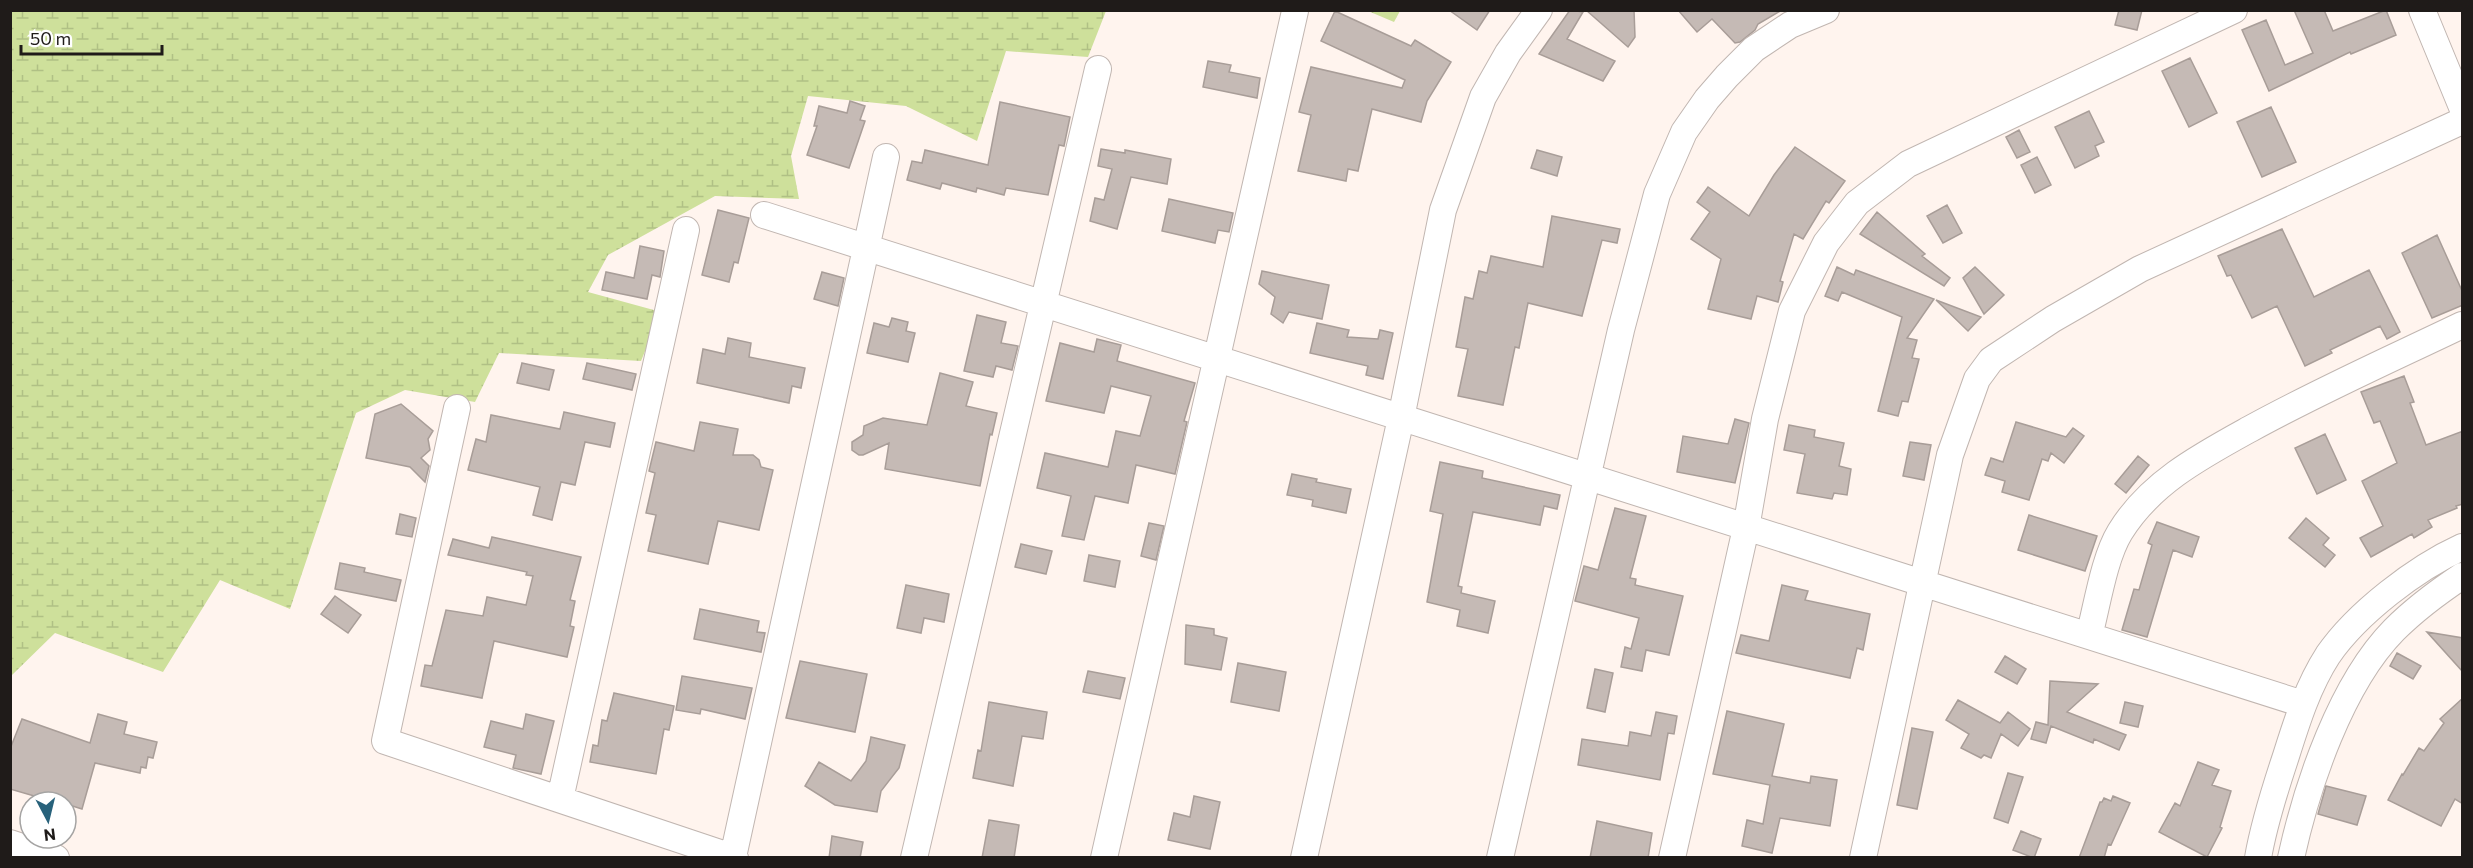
<svg xmlns="http://www.w3.org/2000/svg" width="2473" height="868" viewBox="0 0 2473 868" font-family="Commissioner,sans-serif">
	<style>
		.wetland { fill: url(#wetland-marsh) }
		.building { fill: #c5bab5; stroke: #a89d98; stroke-width: 1.5 }
		.lines { fill: none; stroke-linecap: round; stroke-linejoin: round }
		.minor-casing { stroke: #c1b6b1; stroke-width: 28 }
		.minor { stroke: #fff; stroke-width: 26 }
	</style>
	<defs>
		<pattern id="wetland-marsh" width="20" height="14" patternUnits="userSpaceOnUse" patternTransform="scale(1.5)"><rect width="20" height="14" fill="#cee09b"/><path d="M1 5h8M5 5V1M11 12h8M15 12V8" fill="none" stroke="#b0c085"/></pattern>
	</defs>
	<rect width="100%" height="100%" fill="#fff4ee"/>
	<path class="wetland" d="M11 11H1106L1088 57 1006 51 977 141 906 106 808 96 791 156 799 199 715 196 608 255 588 292 661 312 641 361 499 353 475 402 405 390 356 413 290 609 220 580 163 672 55 633 11 676Z
		M1368 11H1400L1394 22Z"/>
	<path class="building" d="M1449 10H1490L1477 30Z
		M1570 10 1583 12 1567 39 1615 61 1603 81 1539 54Z
		M1586 10H1634L1635 37 1628 47Z
		M1678 10H1782L1758 24 1755 30 1740 42 1735 43 1712 19 1697 32Z
		M2119 10H2142L2137 30 2115 25Z
		M2294 10H2324L2333 31 2386 10 2396 35 2351 54 2350 52 2269 91 2242 30 2266 20 2285 65 2313 53Z
		M1335 11 1411 46 1415 40 1451 62 1427 101 1421 122 1372 109 1358 171 1348 169 1346 181 1298 171 1311 115 1299 112 1311 67 1402 88 1405 80 1321 41Z
		M2190 58 2217 113 2189 127 2162 71Z
		M1208 61 1231 65 1229 72 1260 78 1257 98 1203 87Z
		M850 101 865 106 860 120 865 121 849 168 807 155 817 126H814L819 106 847 113Z
		M1000 102 1070 117 1064 146 1059 145 1048 195 1006 188 1004 195 977 188 976 192 942 183 940 189 907 180 912 161 922 163 925 150 988 165Z
		M2271 107 2296 162 2262 177 2237 122Z
		M2089 111 2104 142 2095 146 2099 156 2075 168 2055 127Z
		M2019 130 2030 152 2017 158 2006 137Z
		M1795 147 1845 181 1829 203 1826 201 1803 239 1794 234 1780 281 1783 282 1778 302 1757 296 1751 319 1708 309 1721 259 1691 239 1710 212 1697 202 1708 187 1749 216 1774 175Z
		M1101 149 1125 153V150L1171 159 1167 184 1131 177 1117 229 1090 221 1095 198 1104 200 1112 169 1098 166Z
		M1537 150 1562 157 1557 176 1531 168Z
		M2037 157 2051 185 2035 193 2021 165Z
		M1169 199 1233 213 1229 232 1218 230 1215 243 1162 231Z
		M1947 205 1962 233 1943 243 1927 216Z
		M718 210 749 218 738 263 734 262 729 282 702 275Z
		M1877 212 1925 254 1922 256 1950 278 1944 286 1860 234Z
		M1552 216 1620 229 1617 243 1602 240 1582 316 1528 303 1519 348 1515 347 1503 405 1458 396 1468 349 1456 347 1465 297 1473 299 1479 271 1487 273 1491 256 1543 267Z
		M2282 229 2314 297 2369 270 2400 332 2387 339 2380 326 2330 350 2332 353 2305 366 2277 306 2252 318 2231 275 2227 276 2218 256Z
		M2437 235 2463 293V305L2432 318 2402 253Z
		M640 246 664 251 660 277 652 275 647 299 602 290 606 272 634 278Z
		M1837 267 1854 275 1856 270 1934 299 1907 338 1917 340 1912 358 1919 359 1908 402 1902 401 1898 416 1878 411 1902 317 1842 292 1838 301 1825 296Z
		M1975 267 2004 295 1984 314 1963 278Z
		M1262 271 1329 285 1322 319 1289 312 1283 323 1271 314 1275 297 1259 284Z
		M822 272 844 278 838 306 814 299Z
		M1936 300 1981 317 1968 331Z
		M977 315 1006 322 1001 343 1018 346 1012 370 996 366 993 377 964 371Z
		M892 318 908 322 906 331 915 333 908 362 867 353 874 323 889 327Z
		M1317 323 1349 330 1347 337 1378 339 1380 330 1393 333 1383 379 1366 375 1368 366 1310 353Z
		M728 338 751 343 749 357 805 368 801 388 792 386 789 403 697 383 703 349 725 354Z
		M1097 339 1121 345 1117 361 1195 383 1184 421 1187 422 1175 474 1136 465 1128 503 1095 496 1084 540 1062 536 1071 496 1037 488 1045 453 1108 467 1116 431 1140 436 1151 396 1111 386 1104 413 1046 401 1060 343 1094 352Z
		M522 363 554 370 549 390 517 383Z
		M587 363 636 374 632 390 583 379Z
		M940 373 973 382 966 406 997 413 992 435 990 434 980 486 885 469 889 443 863 455H859L852 450V442L863 435 864 426 883 418 927 425Z
		M2404 376 2414 402 2410 403 2426 445 2463 431V504L2456 506 2457 508 2428 520 2432 527 2414 538 2412 534 2371 557 2360 538 2383 526 2362 481 2397 463 2380 421 2374 423 2361 392Z
		M401 404 433 431 428 439 430 450 421 458 429 466 425 482 410 467 366 458 375 414Z
		M564 412 615 423 610 447 585 442 575 485 561 482 552 520 533 515 540 487 468 470 476 439 486 442 491 415 560 429Z
		M1735 419 1749 423 1735 483 1677 472 1683 436 1728 444Z
		M700 422 738 429 733 455H753L759 460 761 467 773 470 759 530 718 521 708 564 648 551 656 515 646 513 655 473 649 471 656 442 694 451Z
		M2016 422 2066 437 2073 428 2084 436 2064 463 2051 453 2048 461 2042 459 2029 500 2002 492 2005 481 1985 475 1991 458 2003 462Z
		M1789 425 1815 430 1814 437 1844 443 1839 466 1851 469 1847 495 1834 493 1832 499 1797 493 1805 454 1784 450Z
		M2325 434 2346 480 2317 494 2295 448Z
		M1910 442 1931 445 1924 480 1903 476Z
		M2138 456 2149 465 2126 493 2115 484Z
		M1440 462 1483 471 1482 478 1560 495 1557 509 1544 506 1540 525 1473 512 1458 586 1462 587 1461 593 1495 601 1488 633 1457 626 1460 610 1427 602 1443 514 1430 511Z
		M1292 474 1317 479 1316 482 1351 489 1346 513 1312 506 1313 500 1287 495Z
		M1615 508 1646 516 1630 578 1636 579 1635 585 1683 596 1669 655 1646 650 1642 671 1621 667 1625 647 1631 649 1639 618 1575 601 1584 566 1598 570Z
		M400 514 416 518 412 537 396 534Z
		M2029 515 2097 536 2085 571 2018 550Z
		M2306 518 2329 538 2323 545 2335 555 2325 567 2289 538Z
		M2157 522 2199 537 2192 557 2173 550 2147 637 2122 630 2134 589 2139 590 2152 545 2148 543Z
		M1149 523 1164 526 1156 560 1141 556Z
		M492 537 581 557 570 600 575 601 570 626 574 627 567 657 494 641 482 698 421 686 425 665 432 666 446 610 483 616 487 597 526 605 533 576 526 575 527 572 448 555 453 539 489 548Z
		M1021 544 1052 551 1046 574 1015 567Z
		M1089 555 1120 561 1115 587 1084 581Z
		M340 563 365 568 364 572 401 580 396 601 335 589Z
		M906 585 949 594 944 622 924 618 921 633 897 628Z
		M1782 585 1808 591 1805 600 1870 614 1863 650 1857 648 1850 678 1736 653 1741 635 1769 641Z
		M335 596 361 615 348 633 321 614Z
		M700 609 759 621 757 632 765 633 761 652 694 639Z
		M1186 625 1214 629V635L1227 638 1221 670 1185 664Z
		M2427 632 2463 638V672Z
		M2397 653 2421 666 2413 679 2390 666Z
		M2005 656 2026 669 2017 684 1995 672Z
		M800 661 867 674 855 732 786 718Z
		M1238 663 1286 672 1279 711 1231 702Z
		M1595 669 1613 673 1605 712 1587 708Z
		M1088 671 1125 678 1120 699 1083 692Z
		M682 676 752 688 745 719 701 709 700 714 676 710Z
		M2050 681 2098 684 2067 712 2126 735 2119 750 2094 739 2093 743 2051 726 2046 743 2031 739 2036 722 2048 725Z
		M614 693 674 706 669 730 664 729 656 774 590 762 593 745 598 746 602 720 607 721Z
		M2463 698V804L2455 799 2441 826 2388 800 2402 774 2403 775 2419 748 2424 751 2444 723 2440 719Z
		M1958 700 2000 723 2008 712 2030 729 2018 746 2001 734 1991 758 1984 755 1981 758 1961 748 1969 734 1946 720Z
		M989 702 1047 712 1043 739 1022 736 1013 786 973 778 978 750 981 751Z
		M2125 702 2143 706 2138 727 2120 723Z
		M1727 711 1784 724 1772 776 1810 783 1811 776 1837 780 1830 826 1780 818 1772 853 1742 846 1747 820 1763 824 1770 785 1713 774Z
		M1656 712 1677 716 1674 734 1668 733 1660 780 1578 765 1582 739 1628 746 1630 732 1651 736Z
		M98 714 127 722 124 734 157 742 153 758 148 757 146 768 141 767 140 773 95 763 82 809 66 804V802L48 800 10 789V749L22 719 90 743Z
		M526 714 554 721 541 774 513 768 516 755 484 747 491 721 523 729Z
		M1912 728 1933 732 1917 809 1897 805Z
		M871 737 905 745 899 768 881 791 877 812 835 805 805 786 819 762 851 781 866 761Z
		M2198 762 2219 770 2212 785 2231 791 2220 827 2222 828 2207 857 2159 832 2175 803 2180 806Z
		M2008 773 2023 777 2008 823 1994 818Z
		M2326 786 2366 796 2357 825 2318 814Z
		M1194 796 1220 802 1210 849 1168 840 1174 813 1190 817Z
		M2113 796 2130 803 2111 845 2108 844 2104 858H2079L2100 802H2102L2104 798 2111 801Z
		M989 820 1019 825 1014 858H982Z
		M1597 821 1652 833 1648 858H1590Z
		M2021 831 2041 839 2034 858 2013 850Z
		M832 836 863 842 860 858H829Z"/>
	<g class="lines">
		<g class="minor-casing">
			<path id="minor" d="M2422 10 2462 107
				M764 215 2303 704
				M457 408 385 741 735 858
				M2089 636C2097 606 2104 558 2120 532 2150 483 2201 456 2250 429 2319 391 2391 359 2462 325
				M560 799 686 230
				M10 843 56 858
				M733 857 886 157
				M914 858 1098 69
				M1104 858 1295 11
				M1304 858 1401 418 1443 210 1483 97 1508 53 1539 10
				M1500 858 1621 330 1657 194 1684 132 1707 99 1727 76 1754 49 1790 25 1826 10
				M1672 858 1746 528 1765 419 1792 311 1826 243 1857 203 1908 164 2234 10
				M1863 858 1950 455 1977 379 1991 360 2053 319 2140 269 2462 121
				M2258 858C2264 823 2275 789 2286 756 2297 721 2308 686 2328 655 2357 613 2416 568 2462 547
				M2291 858C2307 785 2341 684 2394 630 2415 609 2438 592 2462 576"/>
		</g>
		<use href="#minor" class="minor"/>
	</g>
	<rect width="2473" height="868" fill="none" stroke="#1f1b19" stroke-width="24"/>
	<g transform="translate(48 820) rotate(173)"><circle r="28" fill="#ffffff" stroke="#a5a4a3" stroke-width="1.5"/>
	<path d="M0-4.5L10 22L0 15L-10 22Z" fill="#28627b"/>
	<text y="-9" font-size="16" font-weight="bold" text-anchor="middle" fill="#1f1b19">N</text>
	</g>
	<path d="M21 45v9h141v-9" fill="none" stroke="#1f1b19" stroke-width="3"/>
	<text x="30" y="45" font-size="18" fill="#1f1b19" stroke="#ffffff" stroke-width="4.5" paint-order="stroke">50 m</text>
</svg>
